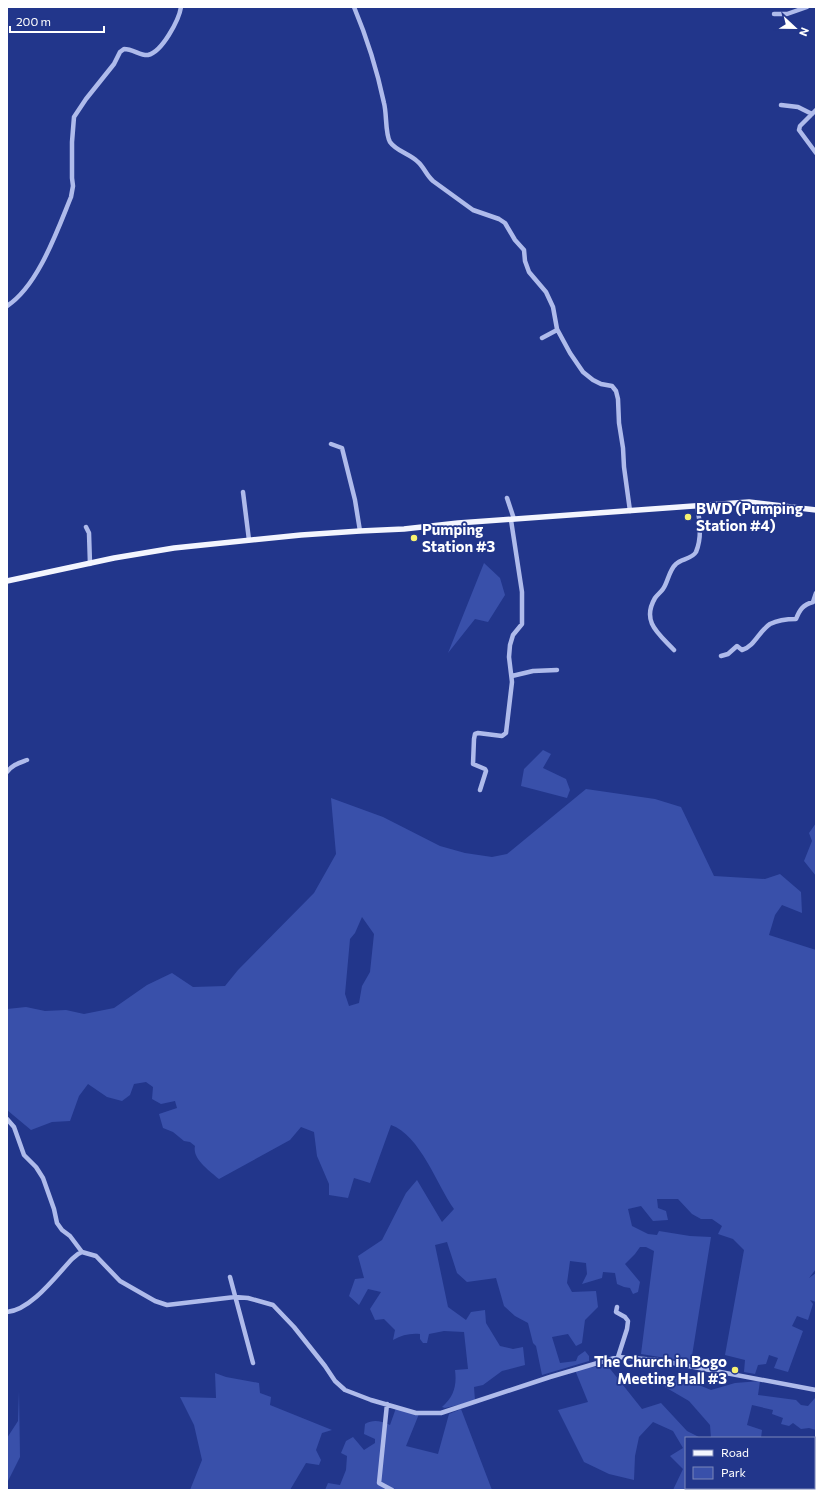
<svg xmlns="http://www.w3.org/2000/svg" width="823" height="1497" viewBox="0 0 823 1497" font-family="Commissioner,sans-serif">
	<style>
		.green { fill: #3950aa; fill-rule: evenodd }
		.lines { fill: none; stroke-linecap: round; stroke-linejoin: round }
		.minor { stroke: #afbbeb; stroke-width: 4.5 }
		.major { stroke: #f3f5fe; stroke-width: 5.5 }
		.poi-dot { fill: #f7f171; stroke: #22368b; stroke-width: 1.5 }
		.labels { text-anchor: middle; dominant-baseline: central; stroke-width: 3.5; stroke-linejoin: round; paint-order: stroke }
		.poi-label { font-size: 15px; font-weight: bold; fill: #fff; stroke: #22368b; text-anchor: start }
	</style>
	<rect width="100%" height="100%" fill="#22368b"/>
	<path class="green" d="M484 563 500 578 505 595 488 622 475 619 448 653Z
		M543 750 551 754 543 768 566 779 570 790 567 798 521 786 524 769Z
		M586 789 655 799 681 807 714 876 765 879 780 874 801 892 802 913 782 905 775 915 769 935 816 950V1269L809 1278 816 1273V1302L810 1300 813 1304 808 1320 797 1316 792 1326 803 1331 788 1372 774 1368 778 1358 769 1355 766 1364 758 1365 755 1374 744 1372 745 1360 725 1355 744 1250 733 1239 718 1234 722 1226 712 1219H701L692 1214 678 1199H657L658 1208 666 1211 668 1220 653 1221 641 1206 628 1209 632 1226 648 1234 657 1235 659 1231 690 1236 711 1237 691 1362 641 1354 654 1251 646 1247H640L635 1254 625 1264 640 1282 638 1292 633 1294 630 1288 624 1287 617 1284 615 1273 603 1272 602 1278 582 1284 587 1274 586 1263 570 1261 567 1283 572 1292 596 1291 598 1307 585 1320 582 1343 576 1346 568 1334 552 1337 560 1363 576 1361 578 1356 585 1351 589 1356V1361L542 1375 536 1346 533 1343 528 1323 515 1316 504 1306 496 1278 467 1282 457 1273 447 1242 435 1245 448 1307 466 1320 471 1312 485 1310 486 1323 500 1346 513 1349 523 1347 525 1365 502 1371 483 1385 474 1387 475 1401 445 1408 442 1407C454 1397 457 1385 455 1370L468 1369 464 1332 444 1331 429 1334 427 1343H423L420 1339V1334C410 1333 402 1335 393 1340L395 1330 384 1319 375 1320 370 1309 381 1292 368 1289 359 1305 349 1296 355 1279 364 1278 358 1256 382 1240 406 1193 417 1180 442 1222 454 1209C437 1185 420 1135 391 1125L370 1183 354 1178 348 1198 329 1195V1184L317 1156 314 1132 301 1127 290 1140 219 1179C210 1171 192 1159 195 1146L190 1142 184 1141 173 1132 163 1128 159 1114 177 1108 175 1101 161 1104 152 1099 153 1087 146 1082 134 1084 130 1095 122 1101 107 1097 88 1084 79 1096 70 1121 52 1122 31 1130 7 1110V1009L26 1007 45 1011 66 1010 84 1014 114 1008 147 985 172 973 193 987 225 986 238 970 314 893 336 854 331 798 383 817 440 846 465 853 492 857 507 854ZM362 917 374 934 370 972 362 986 359 1003 349 1006 345 994 350 939 355 933Z
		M816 823V876L804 861 812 841 809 833Z
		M607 1365 642 1409 661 1403 687 1431 701 1438H686V1488H691L689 1490H673L683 1469 670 1456 683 1448 673 1431 653 1422 639 1437 635 1456 634 1480 609 1474 584 1462 558 1410 588 1402 575 1370Z
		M215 1373 226 1377 259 1383 260 1393 271 1397 270 1405 332 1430 322 1433 316 1450 321 1460 319 1465 306 1463 290 1490H190L202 1460 194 1425 180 1397 216 1398Z
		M672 1374 711 1390 735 1383 760 1381 758 1395 796 1400 801 1405 808 1406 815 1398H816V1430L809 1428 801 1429 793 1423 789 1426 781 1424 783 1418 772 1414 773 1410 752 1405 747 1425 762 1430 761 1438H711L710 1425 689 1401 665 1387Z
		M19 1391 20 1457 7 1483V1438L18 1421Z
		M396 1408 419 1414 406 1446 438 1454 449 1414 461 1409 492 1490H325L328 1483 340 1485 346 1470 347 1456 341 1453 346 1441 353 1437 364 1450 375 1443V1439L364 1434 365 1424C374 1419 380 1421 390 1425Z"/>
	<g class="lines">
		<path class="minor" d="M354 7C367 38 377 70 384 103 387 114 385 134 390 142 396 151 410 154 418 162 424 167 426 175 433 181L473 210 499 219 505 223 515 240 524 250 525 261 529 272 546 292 553 307 557 329 570 353 583 372 593 380 601 384 612 386 616 391 618 399 619 423 623 448 624 467 630 511
			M774 14H787L807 7
			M781 105 798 107 812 114
			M816 110 800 126 799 130 816 153
			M7 306C38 286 57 231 71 197L73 186 72 178V142L74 117 86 99 114 64 120 52 124 49C133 49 141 56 148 55 162 52 179 20 181 7
			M542 338 557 330
			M331 444 342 448 355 500 360 531
			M243 492 249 540
			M507 498 514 519
			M86 527 89 533 90 564
			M674 650C659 634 641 622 655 598 657 595 661 592 663 589 668 582 669 570 676 564 681 559 692 559 696 552 702 538 700 520 697 506
			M721 656 728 654 737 646 742 650C755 646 759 631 770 624 778 620 787 619 796 619 800 609 803 605 813 602L816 593
			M512 676 533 671 557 670
			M7 772C12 765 19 763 27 760
			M480 790 486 771 485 769 473 764 474 739 475 734 478 733 502 736 506 733 512 682 509 657 510 645 513 635 522 624V592L511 520
			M7 1119 14 1127 24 1155 36 1167 43 1178 54 1209 57 1223 62 1230 70 1236 82 1252
			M230 1277 253 1363
			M617 1307 616 1312 625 1317 628 1321 627 1329 618 1357
			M7 1312C31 1310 56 1276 72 1259L78 1254 82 1252 96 1256 120 1281 155 1301 167 1305 235 1297 248 1298 273 1305 294 1327 325 1366 335 1381 345 1390 371 1400 416 1413H441L550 1377 618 1357 657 1360 816 1390
			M387 1404 379 1483 392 1490
			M814 1467 816 1465
			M786 1490 788 1488"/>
		<path class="major" d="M7 581 114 558 174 548 301 535 360 531 404 529 458 523 749 502 816 510"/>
	</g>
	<g class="poi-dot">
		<circle cx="688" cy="517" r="4"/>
		<circle cx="414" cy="538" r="4"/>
		<circle cx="735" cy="1370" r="4"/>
	</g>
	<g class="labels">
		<g class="poi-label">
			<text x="696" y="508">BWD (Pumping<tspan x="696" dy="17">Station #4)</tspan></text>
			<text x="422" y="529">Pumping<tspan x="422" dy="17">Station #3</tspan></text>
			<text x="727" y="1361" text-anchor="end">The Church in Bogo<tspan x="727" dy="17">Meeting Hall #3</tspan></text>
		</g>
	</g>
	<rect width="823" height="1497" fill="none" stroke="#ffffff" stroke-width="16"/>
	<rect x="685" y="1437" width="130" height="52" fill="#22368b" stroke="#7a86b9"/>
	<rect x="693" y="1450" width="20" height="6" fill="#f3f5fe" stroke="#7a86b9"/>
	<text x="721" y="1457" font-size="12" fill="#ffffff">Road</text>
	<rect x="693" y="1467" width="20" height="12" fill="#3950aa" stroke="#7a86b9"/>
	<text x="721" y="1477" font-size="12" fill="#ffffff">Park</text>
	<g transform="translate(795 28) rotate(112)" stroke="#22368b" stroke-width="3" paint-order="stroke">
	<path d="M0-3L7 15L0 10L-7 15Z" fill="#ffffff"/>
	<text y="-6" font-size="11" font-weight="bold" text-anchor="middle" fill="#ffffff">N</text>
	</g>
	<path d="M10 26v6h94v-6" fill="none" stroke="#ffffff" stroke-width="2"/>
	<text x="16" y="26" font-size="12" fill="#ffffff" stroke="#22368b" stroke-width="3" paint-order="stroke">200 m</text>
</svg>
